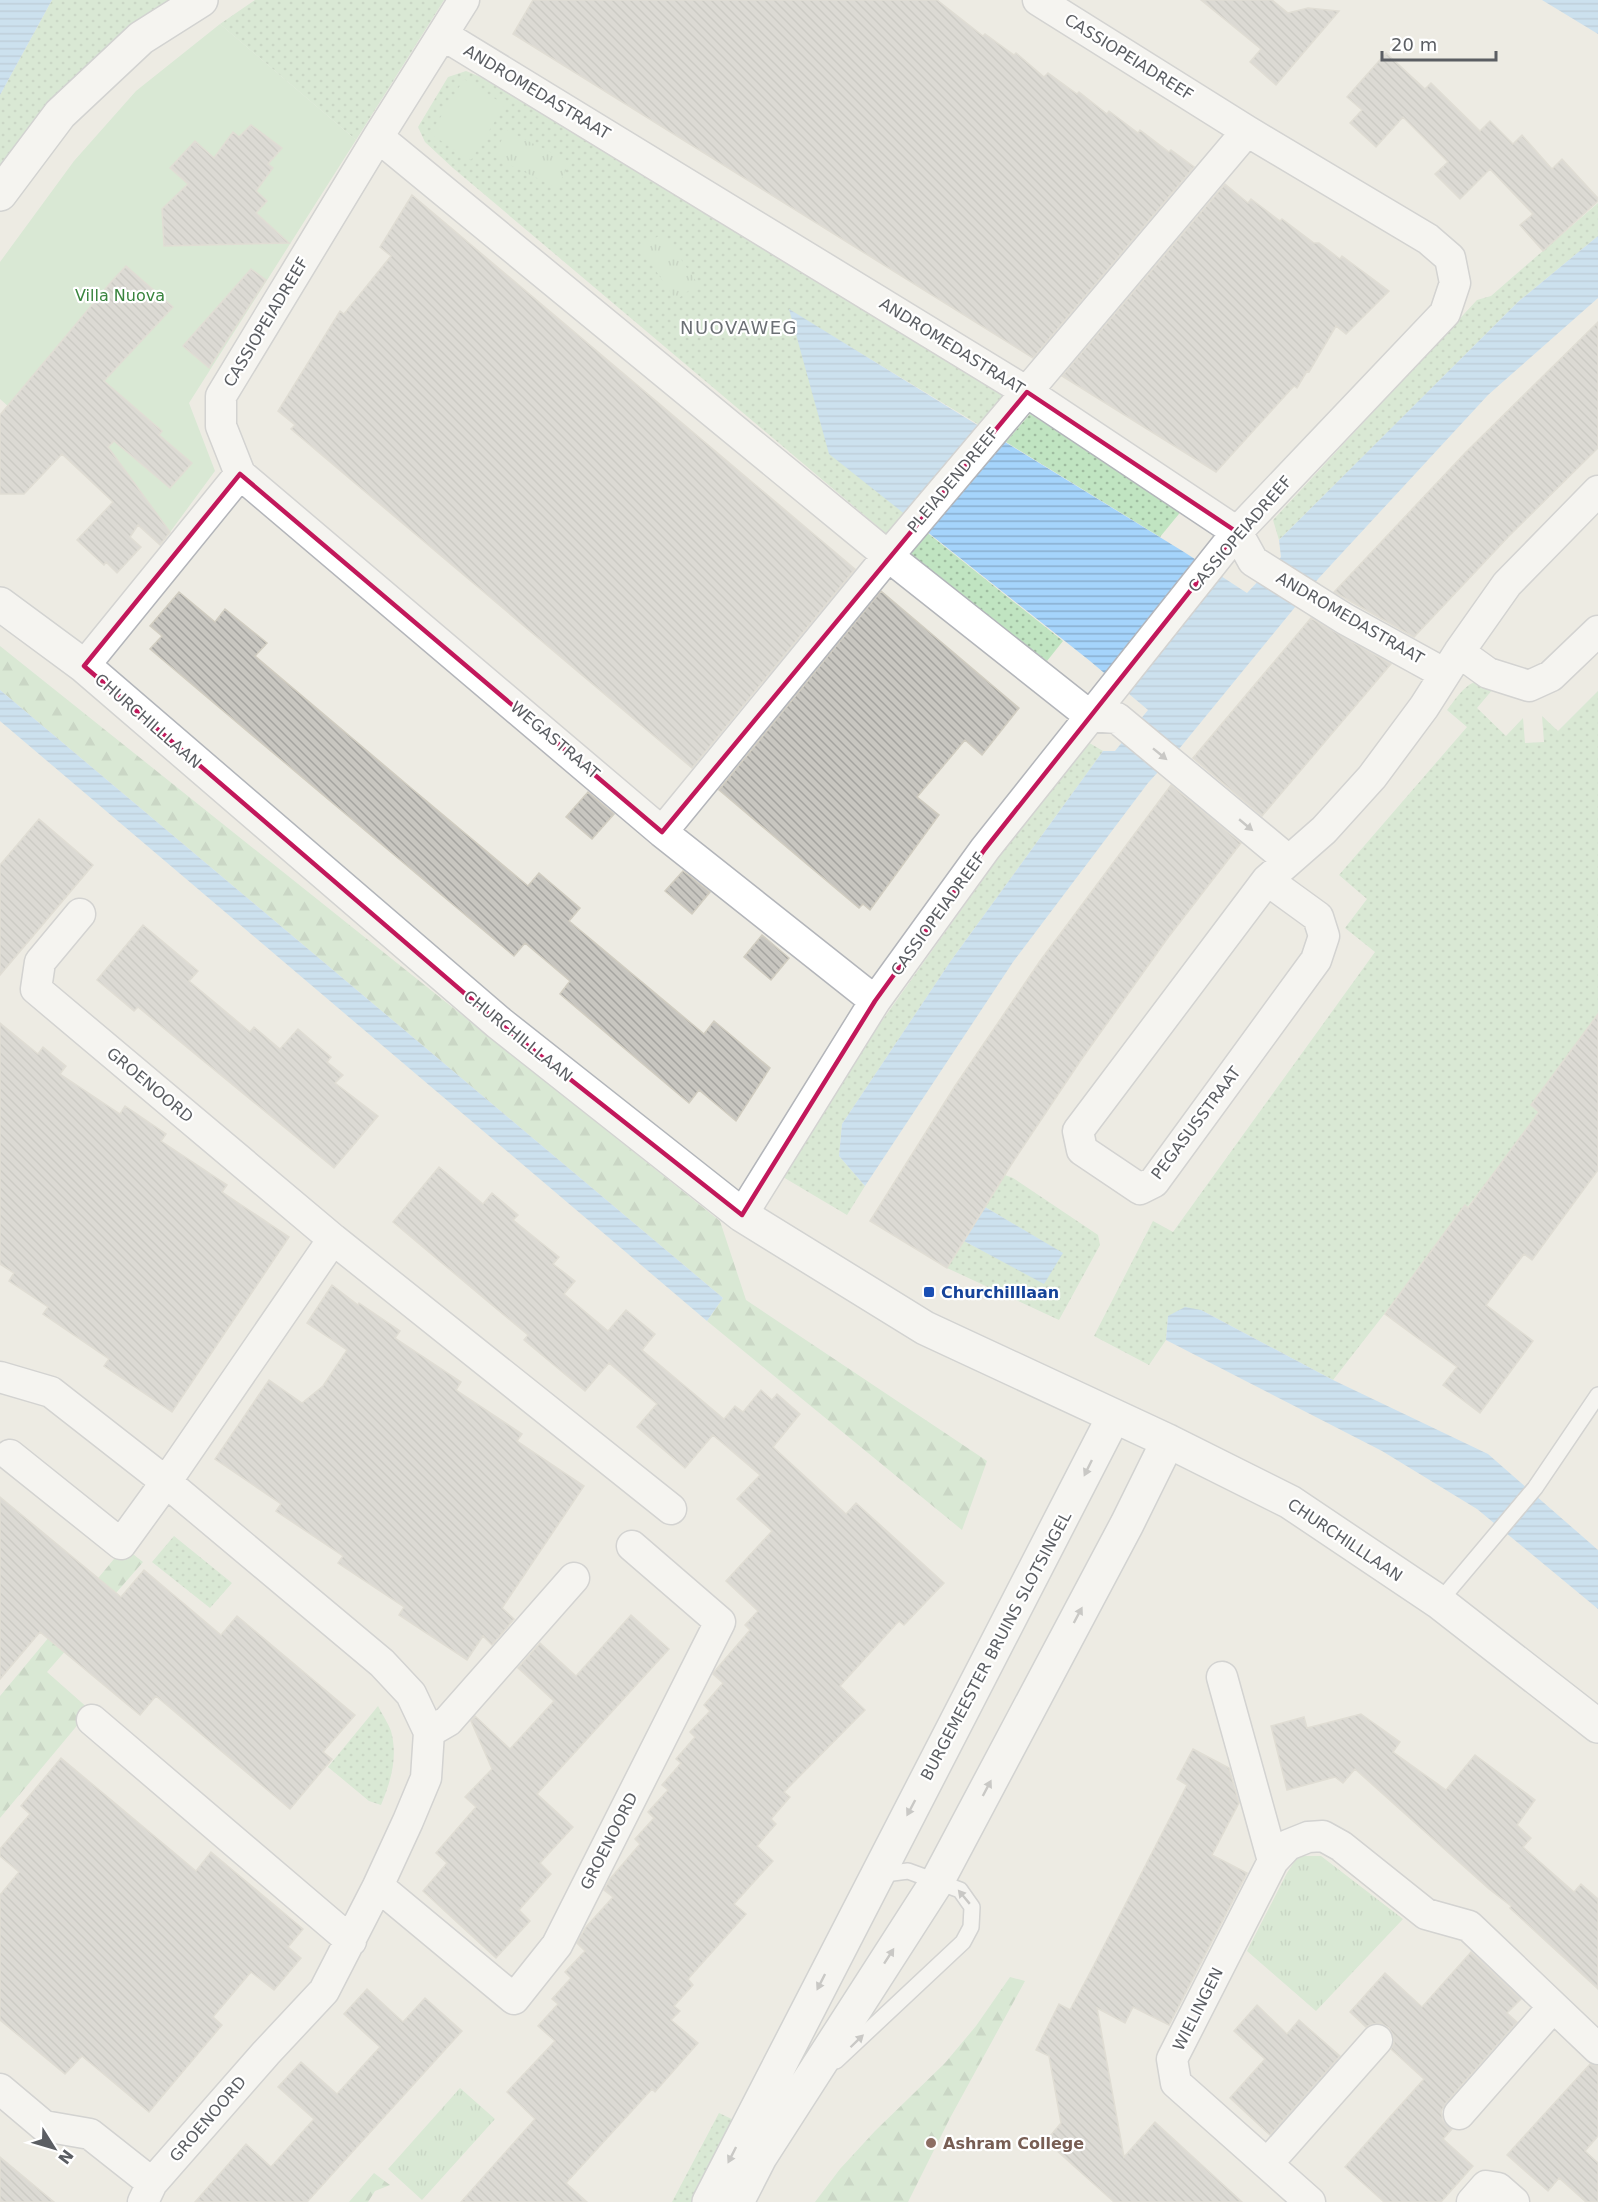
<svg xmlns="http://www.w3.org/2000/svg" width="1598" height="2202" viewBox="0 0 1598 2202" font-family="'DejaVu Sans',sans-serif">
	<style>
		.grass { fill: url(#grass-dots) }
		.forest { fill: url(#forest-firs) }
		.park { fill: url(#park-tufts) }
		.garden { fill: #c0e4c1 }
		.water { fill: url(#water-rules) }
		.building { fill: url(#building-back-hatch); stroke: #d1cdc1; stroke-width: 1.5 }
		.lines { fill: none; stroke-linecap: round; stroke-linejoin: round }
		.lane-casing { stroke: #b3b5ba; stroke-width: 18 }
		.street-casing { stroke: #b3b5ba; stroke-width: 33 }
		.secondary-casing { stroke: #b2b5ba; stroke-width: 36 }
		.lane { stroke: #fff; stroke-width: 15 }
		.street { stroke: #fff; stroke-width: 30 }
		.secondary { stroke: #fff; stroke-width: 33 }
		.oneway { fill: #9d9ea1 }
		.marked { fill: none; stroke: #c2185b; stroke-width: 4.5; stroke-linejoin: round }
		.transit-dot { fill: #1a4fb4; stroke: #fff; stroke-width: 2 }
		.education-dot { fill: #8d6e63; stroke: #fff; stroke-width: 2 }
		.labels { text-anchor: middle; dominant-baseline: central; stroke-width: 4.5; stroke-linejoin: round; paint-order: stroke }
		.street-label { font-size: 16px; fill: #5b5e63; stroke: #fff }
		.park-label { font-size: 16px; fill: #39843e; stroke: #fff }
		.transit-label { font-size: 16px; font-weight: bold; fill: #164399; stroke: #fff; text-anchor: start }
		.education-label { font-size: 16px; font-weight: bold; fill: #785e54; stroke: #fff; text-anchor: start }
		.neighbourhood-label { font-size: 18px; letter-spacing: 1.5px; fill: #6c7075; stroke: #fff }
	</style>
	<defs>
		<pattern id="grass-dots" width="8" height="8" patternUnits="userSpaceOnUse" patternTransform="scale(1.5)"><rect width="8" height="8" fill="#c0e4c1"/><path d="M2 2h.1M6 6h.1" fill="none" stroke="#9fbca0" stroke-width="1.8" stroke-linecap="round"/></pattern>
		<pattern id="forest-firs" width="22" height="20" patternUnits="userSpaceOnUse" patternTransform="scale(1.5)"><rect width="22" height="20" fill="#c0e4c1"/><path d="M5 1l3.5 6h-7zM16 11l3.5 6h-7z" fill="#9fbca0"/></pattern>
		<pattern id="park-tufts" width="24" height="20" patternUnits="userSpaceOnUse" patternTransform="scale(1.5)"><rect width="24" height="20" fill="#c0e4c1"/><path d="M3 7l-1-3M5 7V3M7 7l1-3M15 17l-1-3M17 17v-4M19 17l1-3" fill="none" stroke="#9fbca0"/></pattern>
		<pattern id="water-rules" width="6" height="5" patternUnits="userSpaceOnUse" patternTransform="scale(1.5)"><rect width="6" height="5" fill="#a5d4fb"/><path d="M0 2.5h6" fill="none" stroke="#89afcf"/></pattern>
		<pattern id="building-back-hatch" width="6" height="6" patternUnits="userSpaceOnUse" patternTransform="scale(1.5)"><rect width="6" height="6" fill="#c8c6c0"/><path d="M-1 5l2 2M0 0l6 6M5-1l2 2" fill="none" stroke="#a5a4a0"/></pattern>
	</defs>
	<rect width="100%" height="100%" fill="#edebe3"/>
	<path class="grass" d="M52 0H172L80 78 0 165V95Z
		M255 0H444L356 140 220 24Z
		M466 71 510 89 1006 397 981 426 789 310 908 517 889 536 453 168 425 142 418 127 448 77Z
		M1598 203V236L1519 301 1279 540 1273 520 1477 300 1491 296Z
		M1030 414 1183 509 1160 537 1006 442Z
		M925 531 1063 641 1047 661 907 554Z
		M1479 681 1493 689 1477 708 1506 736 1523 718 1525 743 1544 742 1542 716 1558 731 1598 691V1039L1333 1380 1201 1310 1168 1316 1166 1340 1149 1365 1094 1336 1153 1221 1173 1232 1375 952 1345 928 1367 899 1339 875 1467 727 1447 710C1456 699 1465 683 1479 681Z
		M1086 741 1103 751 950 962 842 1124 839 1156 865 1186 847 1215 783 1177 879 1025 1021 826Z
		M1005 1175 1013 1178 1098 1235 1100 1245 1059 1320 947 1268 964 1241 1044 1283 1062 1253 985 1207Z
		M174 1536 232 1583 210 1608 152 1562Z
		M378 1706C382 1714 388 1723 391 1731 398 1757 391 1781 381 1805L369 1801 328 1767Z
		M719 2113 740 2123 699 2202H672Z"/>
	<path class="forest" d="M0 646 720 1221 746 1300 987 1461 962 1530 707 1321 723 1298 0 690Z
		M124 1547 143 1562 47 1672 90 1710 0 1818V1696Z
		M1010 1977 1025 1981 950 2118 908 2202H815L840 2169 875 2131 945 2063 976 2026Z
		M374 2173 390 2185 375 2191 368 2202H349Z"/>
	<path class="park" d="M506 130 570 162 557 188 494 157Z
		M663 233 698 284 676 300 640 248Z
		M1298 1856H1321L1403 1919 1316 2011 1247 1951 1287 1873Z
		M460 2088 495 2119 422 2200 388 2169Z"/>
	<path class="garden" d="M220 24 356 140 189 403 215 471 162 543 0 399V262L74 161 136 91Z
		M464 79 505 105 471 160 430 134Z"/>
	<path class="water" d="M0 0H52L0 95Z
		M1542 0H1598V34Z
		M1598 236V298L1488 395 1318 579 1179 749 1148 783 1013 962 865 1186 839 1156 842 1124 950 962 1103 751H1115L1148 710 1090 661 829 454 789 309 1184 552 1247 593 1281 557 1279 540 1519 301Z
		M0 690 723 1298 707 1321 0 721Z
		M985 1207 1063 1253 1044 1284 964 1241Z
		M1185 1307 1201 1310 1333 1380 1488 1454 1598 1550V1609L1477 1509 1382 1451 1166 1340 1168 1316Z"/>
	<path class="building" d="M533 0H937L983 36 985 34 1014 55 1016 53 1044 77 1048 73 1077 94 1079 92 1107 114 1109 111 1138 133 1140 130 1169 152 1171 150 1194 167 1033 358 513 34Z
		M1201 0H1272L1288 13 1308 8 1339 11 1276 85 1250 62 1261 49Z
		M1386 53 1425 89 1431 83 1480 131 1490 121 1513 144 1522 135 1552 169 1562 159 1598 198V201L1543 251 1520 225 1533 214 1490 169 1460 199 1435 174 1448 162 1403 117 1376 147 1350 123 1362 110 1347 97Z
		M251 125 282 148 268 164 273 168 256 191 267 201 256 213 289 243 164 246 162 209 188 184 170 168 195 141 214 158 233 132 239 137Z
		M1225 184 1248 203 1251 199 1280 221 1282 219 1314 243H1319L1340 259 1342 256 1389 291 1346 334 1336 326 1309 372 1307 371 1297 388 1294 386 1216 472 1062 376Z
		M412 195 855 569 692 768 291 429 295 425 278 411 340 311 344 314 391 256 380 247Z
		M126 266 173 307 104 381 162 431 159 435 192 463 170 488 114 441 108 447 170 532 160 545 138 525 130 537 141 547 117 573 106 562 104 565 77 540 113 502 62 454 24 494H0V415L112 281Z
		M251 269 266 280 209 368 183 346Z
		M1598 322V448L1510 535 1414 637 1334 592 1466 452Z
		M881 591 1019 708 982 755 965 740 917 797 939 815 870 910 863 904 859 908 719 790Z
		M179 592 215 622 225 609 267 643 255 656 411 788 528 886 539 873 580 908 569 921 704 1034 714 1021 770 1068 736 1121 699 1090 689 1103 560 994 570 981 525 943 514 956 150 649 162 636 150 626Z
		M1311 618 1391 664 1262 816 1193 758Z
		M1171 785 1241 843 1167 939 1081 1060 1011 1165 947 1268 870 1221 955 1086 1040 961Z
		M588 792 614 814 592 839 566 817Z
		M39 819 93 865 0 975V865Z
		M683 871 710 892 692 914 665 891Z
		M143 925 198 971 189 981 250 1032 254 1027 280 1049 298 1029 331 1057 327 1062 343 1075 335 1083 378 1116 334 1168 138 1007 134 1011 97 980Z
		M762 935 789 958 771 980 744 957Z
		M1598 1014V1170L1532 1260 1524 1254 1486 1305 1533 1341 1480 1413 1443 1385 1457 1367 1385 1314 1465 1205 1468 1208 1539 1112 1531 1105Z
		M0 1023 38 1054 43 1047 66 1066 60 1074 120 1114 125 1106 166 1134 161 1141 227 1185 222 1192 289 1237 172 1412 104 1366 109 1359 43 1314 48 1307 9 1281 14 1273 0 1264Z
		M439 1167 483 1204 492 1193 518 1215 513 1220 559 1257 553 1264 575 1281 564 1294 608 1331 626 1310 655 1334 642 1350 724 1419 735 1406 743 1412 761 1390 772 1400 777 1394 800 1414 773 1447 846 1514 856 1503 944 1583 904 1625 899 1621 840 1686 865 1710 784 1792 790 1797 771 1819 776 1824 757 1846 773 1861 734 1904 746 1914 688 1979 693 1985 674 2006 680 2011 671 2020 698 2043 655 2092 652 2089 566 2183 587 2202H461L535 2119 507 2092 555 2041 538 2026 558 2004 552 1999 571 1978 565 1972 585 1951 577 1943 586 1927 613 1897 604 1890 610 1879 640 1844 635 1839 654 1818 648 1812 668 1790 662 1785 681 1763 676 1759 695 1737 690 1732 710 1711 704 1705 723 1683 713 1674 714 1672 750 1630 745 1625 758 1611 726 1581 772 1531 737 1499 760 1475 713 1435 685 1468 637 1427 657 1404 609 1363 585 1391 524 1340 528 1335 393 1222Z
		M332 1285 358 1305 359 1303 400 1331 395 1338 461 1382 456 1390 522 1434 517 1441 584 1486 502 1608 514 1619 492 1645 483 1636 467 1660 399 1615 404 1607 338 1563 343 1556 276 1511 281 1504 215 1459 269 1380 302 1403 323 1386 347 1350 307 1323Z
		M0 1497 121 1597 144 1570 221 1635 237 1616 355 1715 323 1752 332 1759 290 1809 156 1696 140 1715 40 1632 0 1679Z
		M631 1615 669 1649 537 1794 573 1827 540 1863 551 1874 519 1910 530 1921 496 1958 423 1891 447 1863 436 1853 476 1807 465 1797 492 1769 471 1721 475 1716 510 1749 554 1701 518 1668 540 1643 576 1676Z
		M1361 1714 1400 1742 1393 1752 1446 1790 1475 1755 1535 1800 1517 1825 1531 1838 1523 1847 1574 1892 1581 1884 1598 1899V1989L1510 1908 1511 1906 1489 1889 1355 1769 1343 1783 1335 1777 1287 1790 1271 1726 1304 1717 1307 1728Z
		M1193 1749 1229 1768 1239 1803 1212 1855 1247 1873 1169 2025 1133 2007 1125 2023 1097 2008 1124 2157 1155 2122 1242 2202H1114L1046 2141 1061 2123 1049 2056 1036 2050 1059 2004 1070 2010 1093 1967 1187 1785 1177 1779Z
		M61 1758 196 1871 211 1852 303 1929 288 1947 301 1958 274 1990 251 1972 213 2017 222 2025 149 2112 82 2056 65 2074 0 2020V1895L19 1872 0 1856V1849L30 1814 21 1806Z
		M1471 1952 1521 1999 1507 2013 1517 2022 1446 2103 1441 2112 1443 2120 1452 2129 1443 2139 1473 2166 1441 2202H1384L1345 2167 1424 2079 1391 2049 1394 2043 1393 2035 1389 2028 1380 2023 1372 2024 1366 2027 1350 2012 1385 1973 1422 2007Z
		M367 1989 403 2022 425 1998 462 2031 307 2202H195L246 2144 271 2167 314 2119 278 2087 301 2062 337 2094 380 2047 344 2014Z
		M1257 2005 1287 2034 1299 2020 1340 2056 1270 2135 1230 2098 1265 2059 1234 2031Z
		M1590 2064 1598 2066V2136L1585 2151 1598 2163V2202H1586L1559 2178 1548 2191 1507 2155Z
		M0 2157 54 2202H0Z"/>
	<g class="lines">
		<g class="lane-casing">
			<path id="lane" d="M1439 1602 1535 1488 1598 1395
				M836 2061 963 1942 971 1927 972 1907 960 1890 908 1871 877 1875"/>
		</g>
		<g class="street-casing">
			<path id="street" d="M443 35 1027 392 1237 532 1253 561 1345 619 1445 674
				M378 137 888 556 1090 716 1117 718 1288 860
				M240 474 662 832 875 1001
				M1459 652 1488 673 1529 686 1551 676 1598 631
				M84 666 240 474 221 426V396L378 137 464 0
				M662 832 888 556 1247 131
				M1267 880 1318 917 1324 936 1316 960 1154 1182 1140 1189 1082 1150 1078 1131 1267 880 1324 830 1372 777 1424 707 1459 652 1507 584 1598 491
				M80 914 40 962 36 989 333 1239 671 1509
				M742 1215 875 1001 985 849 1237 532 1445 313 1455 283 1450 258 1428 239 1247 131 1038 0
				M0 1377 51 1392 166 1482 382 1663 411 1694 429 1732 426 1778 408 1821 378 1886 324 1991 266 2053 152 2183 143 2202
				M10 1455 121 1544 166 1482 333 1239
				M1222 1677 1273 1861
				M92 1720 351 1941
				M429 1732 448 1721 574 1578
				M378 1886 514 1999 557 1945 720 1622 632 1546
				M0 2089 44 2126 90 2134 152 2183
				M1459 2114 1553 2007
				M1268 2163 1377 2040
				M1310 2202 1176 2083 1172 2059 1273 1861 1288 1845 1308 1837 1323 1836 1341 1846 1426 1914 1469 1926 1598 2049
				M1472 2202 1486 2186 1498 2188 1514 2202"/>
		</g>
		<g class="secondary-casing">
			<path id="secondary" d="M0 194 60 114 141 38 201 0
				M0 604 84 666 499 1023 742 1215 925 1328 1168 1441 1290 1502 1439 1602 1598 1726
				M709 2202 1114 1416
				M737 2202 760 2157 938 1880 1127 1524 1168 1441"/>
		</g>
		<use href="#lane" class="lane"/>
		<use href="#street" class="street"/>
		<use href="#secondary" class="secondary"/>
	</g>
	<defs><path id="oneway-solid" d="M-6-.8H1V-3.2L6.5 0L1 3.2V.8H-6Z" transform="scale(1.5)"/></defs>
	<g class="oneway">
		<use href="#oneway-solid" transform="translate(1160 754) rotate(39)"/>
		<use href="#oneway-solid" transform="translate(1246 825) rotate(40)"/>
		<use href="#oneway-solid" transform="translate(1088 1468) rotate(116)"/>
		<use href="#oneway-solid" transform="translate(1078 1615) rotate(-62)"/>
		<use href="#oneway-solid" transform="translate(987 1788) rotate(-62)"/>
		<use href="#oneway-solid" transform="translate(911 1808) rotate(118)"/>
		<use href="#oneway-solid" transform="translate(964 1897) rotate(-130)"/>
		<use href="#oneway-solid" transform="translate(889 1956) rotate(-57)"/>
		<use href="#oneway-solid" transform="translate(821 1982) rotate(117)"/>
		<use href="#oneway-solid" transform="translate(857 2041) rotate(-44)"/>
		<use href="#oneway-solid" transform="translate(732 2155) rotate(117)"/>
	</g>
	<path d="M0 0H1598V2202H0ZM1027 392 1237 532 985 849 875 1001 742 1215 499 1023 84 666 240 474 662 832Z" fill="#edebe3" fill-opacity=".55" fill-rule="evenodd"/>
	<path class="marked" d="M1027 392 1237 532 985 849 875 1001 742 1215 499 1023 84 666 240 474 662 832Z"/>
	<rect class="transit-dot" x="923" y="1286" width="12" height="12" rx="3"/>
	<circle class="education-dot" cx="931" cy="2143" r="6"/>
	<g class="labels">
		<g class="street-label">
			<text transform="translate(1129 57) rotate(32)">CASSIOPEIADREEF</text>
			<text transform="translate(537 92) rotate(31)">ANDROMEDASTRAAT</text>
			<text transform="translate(266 322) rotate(-59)">CASSIOPEIADREEF</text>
			<text transform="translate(952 346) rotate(32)">ANDROMEDASTRAAT</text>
			<text transform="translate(953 480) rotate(-50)">PLEIADENDREEF</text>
			<text transform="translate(1240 534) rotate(-49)">CASSIOPEIADREEF</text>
			<text transform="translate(1350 618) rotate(30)">ANDROMEDASTRAAT</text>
			<text transform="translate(148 721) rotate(41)">CHURCHILLLAAN</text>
			<text transform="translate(555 740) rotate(40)">WEGASTRAAT</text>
			<text transform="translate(938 914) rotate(-54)">CASSIOPEIADREEF</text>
			<text transform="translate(518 1036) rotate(39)">CHURCHILLLAAN</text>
			<text transform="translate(150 1085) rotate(40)">GROENOORD</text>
			<text transform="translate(1196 1123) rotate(-53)">PEGASUSSTRAAT</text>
			<text transform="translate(1345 1540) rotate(34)">CHURCHILLLAAN</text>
			<text transform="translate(996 1646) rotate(-62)">BURGEMEESTER BRUINS SLOTSINGEL</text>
			<text transform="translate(609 1841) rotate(-63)">GROENOORD</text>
			<text transform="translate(1198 2009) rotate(-63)">WIELINGEN</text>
			<text transform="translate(208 2119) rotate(-49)">GROENOORD</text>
		</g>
		<g class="park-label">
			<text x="120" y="295">Villa Nuova</text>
		</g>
		<g class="transit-label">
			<text x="941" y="1292">Churchilllaan</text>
		</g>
		<g class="education-label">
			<text x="943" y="2143">Ashram College</text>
		</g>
		<g class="neighbourhood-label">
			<text x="739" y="327">NUOVAWEG</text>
		</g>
	</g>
	<g transform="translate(54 2148) rotate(127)" stroke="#ffffff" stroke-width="4.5" paint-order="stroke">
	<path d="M0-4.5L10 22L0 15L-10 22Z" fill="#5b5e63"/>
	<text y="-9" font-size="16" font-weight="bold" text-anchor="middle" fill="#5b5e63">N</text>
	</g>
	<path d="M1382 51v9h114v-9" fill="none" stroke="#5b5e63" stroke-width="3"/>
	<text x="1391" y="51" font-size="18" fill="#5b5e63" stroke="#ffffff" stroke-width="4.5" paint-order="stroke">20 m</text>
</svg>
